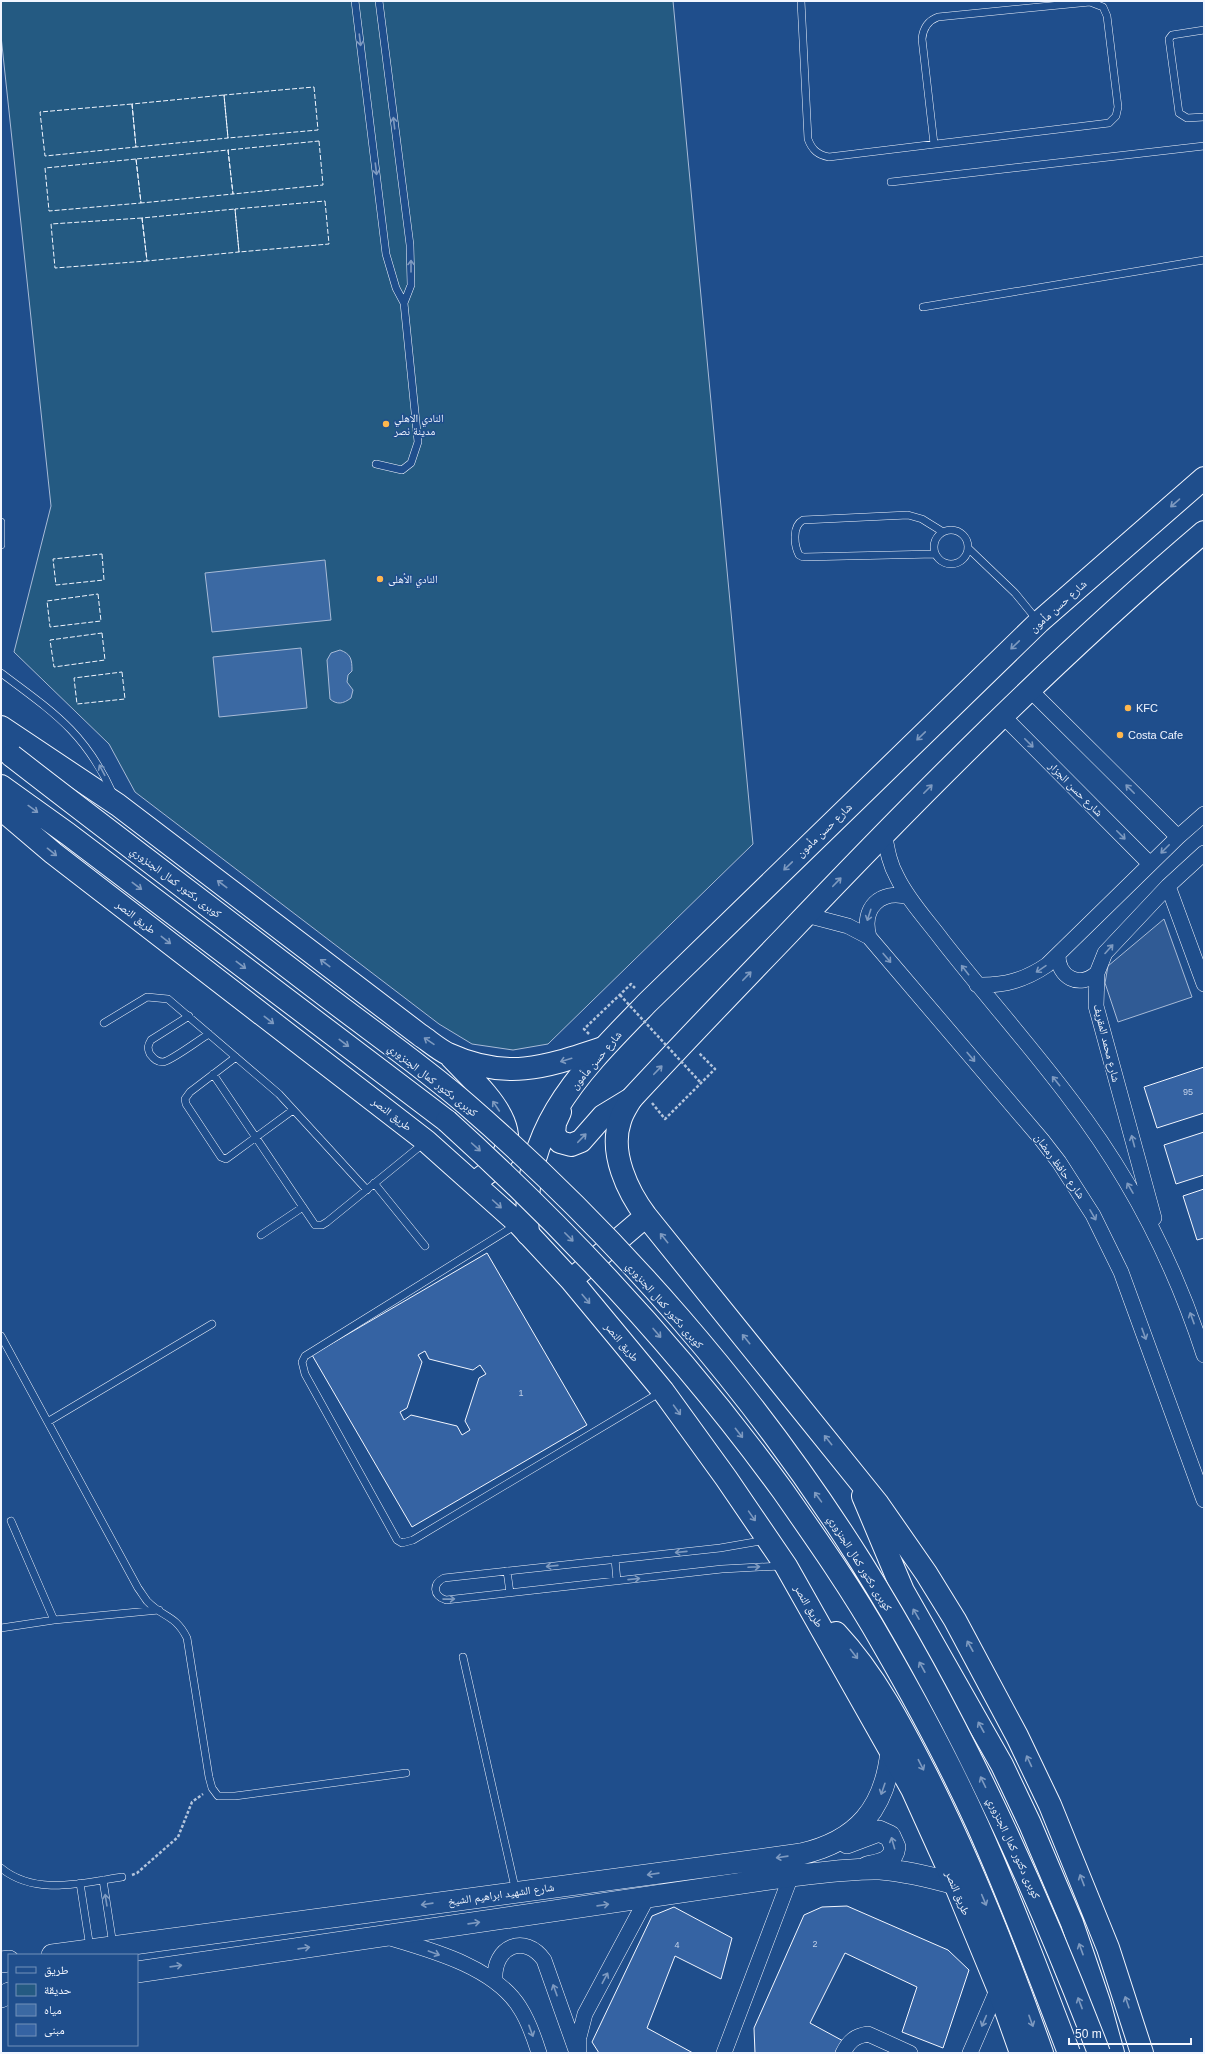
<svg xmlns="http://www.w3.org/2000/svg" width="1205" height="2054" viewBox="0 0 1205 2054" font-family="Helvetica,'Noto Naskh Arabic',sans-serif">
	<style>
		.green { fill: #245a82; stroke: #a8bbd7 }
		.parking { fill: #305b95; stroke: #a8bbd7 }
		.water { fill: #3b69a3; stroke: #a8bbd7 }
		.building { fill: #3563a3; stroke: #f2f6ff; fill-rule: evenodd }
		.lines { fill: none; stroke-linecap: round; stroke-linejoin: round }
		.lane-casing { stroke: #f2f6ff; stroke-width: 8 }
		.street-casing { stroke: #f2f6ff; stroke-width: 16 }
		.secondary-casing { stroke: #f2f6ff; stroke-width: 22 }
		.primary-casing { stroke: #f2f6ff; stroke-width: 24 }
		.highway-casing { stroke: #f2f6ff; stroke-width: 24 }
		.path { stroke: #b3c4dc; stroke-width: 2.5; stroke-dasharray: 3 2; stroke-linecap: butt }
		.lane { stroke: #1f4e8c; stroke-width: 7 }
		.street { stroke: #1f4e8c; stroke-width: 15 }
		.secondary { stroke: #1f4e8c; stroke-width: 21 }
		.primary { stroke: #1f4e8c; stroke-width: 22 }
		.highway { stroke: #1f4e8c; stroke-width: 22 }
		.highway-bridge-casing { stroke: #f2f6ff; stroke-width: 24; stroke-linecap: butt }
		.path-bridge { stroke: #b3c4dc; stroke-width: 2.5; stroke-dasharray: 3 2; stroke-linecap: butt }
		.highway-bridge { stroke: #1f4e8c; stroke-width: 22 }
		.fence { stroke: #f2f6ff; stroke-width: 1; stroke-dasharray: 5 2; stroke-linecap: butt }
		.oneway { stroke: #7e9ac0 }
		.poi-dot { fill: #ffb74d; stroke: #1f4e8c; stroke-width: 1.5 }
		.labels { text-anchor: middle; dominant-baseline: central; stroke-width: 3; stroke-linejoin: round; paint-order: stroke }
		.number-label { font-size: 9px; fill: #c3d1e8 }
		.poi-label { font-size: 11px; fill: #f2f6ff; stroke: #1f4e8c; text-anchor: start }
		.street-label { font-size: 11px; fill: #f2f6ff; stroke: #1f4e8c }
	</style>
	<rect width="100%" height="100%" fill="#1f4e8c"/>
	<path class="green" d="M1 1H673L753 844 548 1044 513 1050 472 1044 439 1024 135 792 109 744 14 652 51 506 1 36Z"/>
	<path class="parking" d="M1164 919 1192 997 1118 1022 1105 983 1108 966Z"/>
	<path class="water" d="M325 560 331 620 212 632 205 573Z
		M301 648 307 708 219 717 213 657Z
		M340 650C351 654 352 659 352 671L348 675 347 682 353 690 351 698C343 704 337 705 330 699L327 660 331 653Z"/>
	<path class="building" d="M1204 1067V1113L1157 1128 1144 1087Z
		M1204 1132V1175L1176 1184 1164 1145Z
		M1204 1189V1238L1197 1240 1183 1196Z
		M487 1253 587 1425 412 1527 312 1355ZM425 1351 429 1359 473 1370 480 1365 486 1374 479 1378 465 1421 470 1430 462 1435 457 1426 411 1415 404 1420 400 1412 407 1408 422 1362 418 1355Z
		M847 1906 948 1950 969 1970 943 2048 902 2032 917 1987 845 1953 810 2023 845 2042 840 2053H755L754 2028 804 1915 822 1907Z
		M674 1907 732 1938 721 1979 675 1956 647 2028 693 2053H599L592 2042 652 1916Z"/>
	<g class="lines">
		<g class="lane-casing">
			<path id="lane" d="M355 1 386 254 396 288 404 303 418 442 411 463 402 470 376 464
				M379 1 410 245 411 285 404 303
				M801 1 808 139C812 150 818 155 829 157L1109 123 1116 116 1118 107 1107 16 1103 7 1090 2 938 17C927 21 923 29 922 39L934 144
				M1204 30 1172 35 1169 39 1179 113 1187 118 1204 117
				M891 182 1204 146
				M923 307 1204 260
				M1 522V545
				M934 547a17 17 0 1 1 34 0a17 17 0 1 1-34 0Z
				M968 548 1015 593 1037 620
				M935 554 803 557 799 555C794 545 792 526 803 520L908 515 922 519 943 532
				M1 673C53 712 85 732 113 794
				M189 1016 151 1040C148 1045 147 1048 150 1054 154 1059 157 1062 163 1062 171 1061 200 1039 209 1034
				M104 1023 147 997 168 999 279 1094 367 1190
				M236 1057 190 1092 185 1099 186 1104 221 1157 226 1159 233 1154 293 1110
				M213 1074 315 1225H322L327 1222 424 1143
				M374 1183 425 1246
				M516 1225 305 1356 302 1362 305 1374 397 1540 402 1543 413 1540 661 1392
				M261 1235 303 1207
				M1 1336 138 1588C141 1592 144 1597 147 1601 163 1618 175 1614 187 1638L209 1777 212 1788 218 1796H235L406 1773
				M49 1421 212 1324
				M11 1521 54 1620
				M766 1540 720 1548 444 1578C432 1584 433 1596 446 1600L722 1569 781 1566
				M615 1559 617 1581
				M507 1571 510 1593
				M1 1628 54 1620 159 1610
				M463 1657 516 1892
				M1 1868C35 1896 82 1883 122 1877
				M103 1880 113 1945
				M80 1883 90 1948"/>
		</g>
		<g class="street-casing">
			<path id="street" d="M1029 689 1178 837
				M1002 715 1150 864
				M884 832C887 848 889 863 897 877 908 900 927 920 942 940 984 994 1030 1045 1071 1100 1130 1177 1174 1262 1204 1355
				M1168 886 1204 984
				M806 915 848 926 869 937 1042 1140 1059 1162 1093 1215 1121 1272 1204 1500
				M869 937C861 908 880 889 909 897
				M1058 955C1058 977 1079 989 1097 973
				M977 985C1004 986 1025 980 1047 965L1178 837 1204 814
				M1154 1218 1096 1006 1097 973 1105 953 1168 886 1204 853
				M387 1937C431 1950 495 1967 520 2008 529 2022 534 2037 539 2053
				M495 1980C493 1946 525 1933 544 1960L577 2053
				M579 2050V2037L585 2014 647 1898
				M724 2053 791 1876
				M843 2053C849 2041 855 2036 868 2034L910 2053
				M970 2053 998 1988"/>
		</g>
		<g class="secondary-casing">
			<path id="secondary" d="M847 1843 879 1831 890 1836 895 1847C893 1863 880 1864 867 1867
				M52 1955 801 1854C858 1841 885 1808 891 1751
				M1 1962 9 1961
				M137 1972 791 1876C820 1873 850 1868 880 1869 905 1871 930 1877 955 1884
				M1 1997 9 1993"/>
		</g>
		<g class="primary-casing">
			<path id="primary" d="M560 1112 555 1123 554 1134 560 1142 571 1145 581 1141 603 1116 631 1099C682 1044 733 991 785 937 919 796 1056 658 1204 532
				M528 1234C519 1129 581 1071 648 1002L1039 622 1204 478"/>
		</g>
		<g class="highway-casing">
			<path id="highway" d="M1 727 118 805 420 1035C429 1041 438 1049 448 1054 507 1081 546 1067 603 1048
				M1 746 12 756
				M1 786 68 834 447 1121
				M1 809 53 853 426 1141 519 1224 571 1280 663 1391 726 1478 786 1566 912 1789 955 1884 998 1988 1021 2053
				M451 1057C482 1090 541 1138 482 1177
				M631 1099C627 1106 622 1113 620 1121 609 1153 628 1192 646 1216L878 1504 926 1573 955 1620 1017 1736 1050 1805 1108 1948 1142 2053
				M577 1275 646 1216
				M863 1496 903 1591 1002 1765 1030 1824 1072 1923 1099 2002 1113 2053
				M836 1633C875 1675 901 1725 927 1776 972 1865 1009 1959 1042 2053"/>
		</g>
		<path class="path" d="M589 1034 584 1029 631 984 635 988
			M652 1103 665 1119 715 1069 699 1053
			M132 1875 137 1873 178 1837 192 1802 203 1794"/>
		<use href="#lane" class="lane"/>
		<use href="#street" class="street"/>
		<use href="#secondary" class="secondary"/>
		<use href="#primary" class="primary"/>
		<use href="#highway" class="highway"/>
		<g class="highway-bridge-casing">
			<path id="highway-bridge" d="M12 756C115 836 219 914 322 993 370 1030 421 1065 466 1104 618 1236 754 1392 861 1562 958 1717 1034 1883 1099 2053
				M447 1121C571 1233 684 1355 783 1491 818 1541 853 1591 883 1644 917 1703 950 1764 978 1826 1011 1900 1040 1977 1069 2053"/>
		</g>
		<path class="path-bridge" d="M620 995 701 1083"/>
		<use href="#highway-bridge" class="highway-bridge"/>
		<path class="fence" d="M314 87 318 130 228 138 224 95Z
			M224 95 228 138 136 147 132 104Z
			M132 104 136 147 45 156 40 112Z
			M319 141 323 185 233 194 228 150Z
			M228 150 233 194 141 203 136 159Z
			M136 159 141 203 49 211 45 168Z
			M325 201 329 244 239 252 235 209Z
			M235 209 239 252 147 261 142 218Z
			M142 218 147 261 55 268 51 224Z
			M102 554 104 580 56 585 53 559Z
			M98 594 101 621 50 627 47 601Z
			M102 633 105 660 54 667 50 640Z
			M122 672 125 699 77 704 74 678Z"/>
	</g>
	<defs><path id="oneway-shaft" d="M-6 0H5M1.5-3L5.5 0L1.5 3" fill="none" stroke-width="1.6" stroke-linecap="round" stroke-linejoin="round"/></defs>
	<g class="oneway">
		<use href="#oneway-shaft" transform="translate(360 40) rotate(83)"/>
		<use href="#oneway-shaft" transform="translate(394 123) rotate(-97)"/>
		<use href="#oneway-shaft" transform="translate(376 169) rotate(83)"/>
		<use href="#oneway-shaft" transform="translate(411 266) rotate(-90)"/>
		<use href="#oneway-shaft" transform="translate(1175 503) rotate(139)"/>
		<use href="#oneway-shaft" transform="translate(1015 645) rotate(136)"/>
		<use href="#oneway-shaft" transform="translate(921 736) rotate(136)"/>
		<use href="#oneway-shaft" transform="translate(1029 743) rotate(45)"/>
		<use href="#oneway-shaft" transform="translate(102 770) rotate(-118)"/>
		<use href="#oneway-shaft" transform="translate(928 789) rotate(-45)"/>
		<use href="#oneway-shaft" transform="translate(1130 789) rotate(-135)"/>
		<use href="#oneway-shaft" transform="translate(33 809) rotate(36)"/>
		<use href="#oneway-shaft" transform="translate(1121 835) rotate(45)"/>
		<use href="#oneway-shaft" transform="translate(1165 849) rotate(135)"/>
		<use href="#oneway-shaft" transform="translate(52 852) rotate(39)"/>
		<use href="#oneway-shaft" transform="translate(788 866) rotate(136)"/>
		<use href="#oneway-shaft" transform="translate(837 882) rotate(-46)"/>
		<use href="#oneway-shaft" transform="translate(222 884) rotate(-143)"/>
		<use href="#oneway-shaft" transform="translate(137 886) rotate(37)"/>
		<use href="#oneway-shaft" transform="translate(869 915) rotate(108)"/>
		<use href="#oneway-shaft" transform="translate(166 940) rotate(38)"/>
		<use href="#oneway-shaft" transform="translate(1109 949) rotate(-48)"/>
		<use href="#oneway-shaft" transform="translate(887 958) rotate(50)"/>
		<use href="#oneway-shaft" transform="translate(325 963) rotate(-143)"/>
		<use href="#oneway-shaft" transform="translate(241 965) rotate(37)"/>
		<use href="#oneway-shaft" transform="translate(1041 969) rotate(146)"/>
		<use href="#oneway-shaft" transform="translate(965 970) rotate(-128)"/>
		<use href="#oneway-shaft" transform="translate(747 976) rotate(-46)"/>
		<use href="#oneway-shaft" transform="translate(269 1020) rotate(38)"/>
		<use href="#oneway-shaft" transform="translate(429 1041) rotate(-146)"/>
		<use href="#oneway-shaft" transform="translate(344 1043) rotate(37)"/>
		<use href="#oneway-shaft" transform="translate(971 1057) rotate(50)"/>
		<use href="#oneway-shaft" transform="translate(566 1060) rotate(163)"/>
		<use href="#oneway-shaft" transform="translate(658 1070) rotate(-46)"/>
		<use href="#oneway-shaft" transform="translate(1056 1081) rotate(-129)"/>
		<use href="#oneway-shaft" transform="translate(496 1106) rotate(-124)"/>
		<use href="#oneway-shaft" transform="translate(582 1138) rotate(-46)"/>
		<use href="#oneway-shaft" transform="translate(1133 1141) rotate(-105)"/>
		<use href="#oneway-shaft" transform="translate(476 1147) rotate(42)"/>
		<use href="#oneway-shaft" transform="translate(1130 1188) rotate(-120)"/>
		<use href="#oneway-shaft" transform="translate(497 1204) rotate(42)"/>
		<use href="#oneway-shaft" transform="translate(1093 1215) rotate(60)"/>
		<use href="#oneway-shaft" transform="translate(569 1237) rotate(45)"/>
		<use href="#oneway-shaft" transform="translate(664 1238) rotate(-129)"/>
		<use href="#oneway-shaft" transform="translate(586 1299) rotate(50)"/>
		<use href="#oneway-shaft" transform="translate(1192 1318) rotate(-110)"/>
		<use href="#oneway-shaft" transform="translate(657 1333) rotate(49)"/>
		<use href="#oneway-shaft" transform="translate(1144 1334) rotate(70)"/>
		<use href="#oneway-shaft" transform="translate(746 1339) rotate(-129)"/>
		<use href="#oneway-shaft" transform="translate(677 1410) rotate(54)"/>
		<use href="#oneway-shaft" transform="translate(739 1433) rotate(52)"/>
		<use href="#oneway-shaft" transform="translate(828 1440) rotate(-129)"/>
		<use href="#oneway-shaft" transform="translate(818 1497) rotate(-126)"/>
		<use href="#oneway-shaft" transform="translate(752 1516) rotate(55)"/>
		<use href="#oneway-shaft" transform="translate(681 1552) rotate(174)"/>
		<use href="#oneway-shaft" transform="translate(552 1566) rotate(174)"/>
		<use href="#oneway-shaft" transform="translate(754 1567) rotate(-3)"/>
		<use href="#oneway-shaft" transform="translate(634 1579) rotate(-6)"/>
		<use href="#oneway-shaft" transform="translate(449 1599) rotate(-1)"/>
		<use href="#oneway-shaft" transform="translate(916 1614) rotate(-120)"/>
		<use href="#oneway-shaft" transform="translate(970 1646) rotate(-119)"/>
		<use href="#oneway-shaft" transform="translate(854 1654) rotate(52)"/>
		<use href="#oneway-shaft" transform="translate(922 1667) rotate(-119)"/>
		<use href="#oneway-shaft" transform="translate(981 1727) rotate(-119)"/>
		<use href="#oneway-shaft" transform="translate(1029 1761) rotate(-115)"/>
		<use href="#oneway-shaft" transform="translate(921 1765) rotate(63)"/>
		<use href="#oneway-shaft" transform="translate(983 1782) rotate(-116)"/>
		<use href="#oneway-shaft" transform="translate(883 1789) rotate(109)"/>
		<use href="#oneway-shaft" transform="translate(893 1843) rotate(-106)"/>
		<use href="#oneway-shaft" transform="translate(782 1857) rotate(172)"/>
		<use href="#oneway-shaft" transform="translate(653 1874) rotate(172)"/>
		<use href="#oneway-shaft" transform="translate(1082 1880) rotate(-111)"/>
		<use href="#oneway-shaft" transform="translate(106 1900) rotate(-99)"/>
		<use href="#oneway-shaft" transform="translate(984 1900) rotate(67)"/>
		<use href="#oneway-shaft" transform="translate(427 1904) rotate(172)"/>
		<use href="#oneway-shaft" transform="translate(603 1905) rotate(-8)"/>
		<use href="#oneway-shaft" transform="translate(474 1923) rotate(-8)"/>
		<use href="#oneway-shaft" transform="translate(304 1948) rotate(-8)"/>
		<use href="#oneway-shaft" transform="translate(1081 1949) rotate(-110)"/>
		<use href="#oneway-shaft" transform="translate(434 1953) rotate(20)"/>
		<use href="#oneway-shaft" transform="translate(176 1966) rotate(-8)"/>
		<use href="#oneway-shaft" transform="translate(605 1978) rotate(-62)"/>
		<use href="#oneway-shaft" transform="translate(555 1990) rotate(-110)"/>
		<use href="#oneway-shaft" transform="translate(1127 2002) rotate(-109)"/>
		<use href="#oneway-shaft" transform="translate(1080 2003) rotate(-111)"/>
		<use href="#oneway-shaft" transform="translate(984 2021) rotate(113)"/>
		<use href="#oneway-shaft" transform="translate(1031 2021) rotate(70)"/>
		<use href="#oneway-shaft" transform="translate(531 2031) rotate(70)"/>
	</g>
	<g class="poi-dot">
		<circle cx="386" cy="424" r="4"/>
		<circle cx="380" cy="579" r="4"/>
		<circle cx="1128" cy="708" r="4"/>
		<circle cx="1120" cy="735" r="4"/>
	</g>
	<g class="labels">
		<g class="number-label">
			<text x="1188" y="1092">95</text>
			<text x="521" y="1393">1</text>
			<text x="815" y="1944">2</text>
			<text x="677" y="1945">4</text>
		</g>
		<g class="poi-label">
			<text x="394" y="418">النادي الاهلي<tspan x="394" dy="13">مدينة نصر</tspan></text>
			<text x="388" y="579">النادي الأهلى</text>
			<text x="1136" y="708">KFC</text>
			<text x="1128" y="735">Costa Cafe</text>
		</g>
		<g class="street-label">
			<text transform="translate(1058 606) rotate(-42)">شارع حسن مأمون</text>
			<text transform="translate(1076 789) rotate(45)">شارع حسن الجزار</text>
			<text transform="translate(824 830) rotate(-44)">شارع حسن مأمون</text>
			<text transform="translate(176 882) rotate(37)">كوبرى دكتور كمال الجنزوري</text>
			<text transform="translate(136 917) rotate(38)">طريق النصر</text>
			<text transform="translate(1107 1043) rotate(76)">شارع محمد المقريف</text>
			<text transform="translate(596 1060) rotate(-50)">شارع حسن مأمون</text>
			<text transform="translate(433 1080) rotate(38)">كوبرى دكتور كمال الجنزوري</text>
			<text transform="translate(392 1114) rotate(38)">طريق النصر</text>
			<text transform="translate(1060 1166) rotate(54)">شارع حافظ رمضان</text>
			<text transform="translate(665 1305) rotate(49)">كوبرى دكتور كمال الجنزوري</text>
			<text transform="translate(622 1342) rotate(50)">طريق النصر</text>
			<text transform="translate(860 1563) rotate(58)">كوبرى دكتور كمال الجنزوري</text>
			<text transform="translate(809 1606) rotate(60)">طريق النصر</text>
			<text transform="translate(1014 1848) rotate(65)">كوبرى دكتور كمال الجنزوري</text>
			<text transform="translate(958 1893) rotate(67)">طريق النصر</text>
			<text transform="translate(501 1894) rotate(-8)">شارع الشهيد ابراهيم الشيخ</text>
		</g>
	</g>
	<rect width="1205" height="2054" fill="none" stroke="#f2f6ff" stroke-width="4"/>
	<rect x="8" y="1954" width="130" height="92" fill="#1f4e8c" stroke="#7391ba"/>
	<rect x="16" y="1967" width="20" height="6" fill="#1f4e8c" stroke="#7391ba"/>
	<text x="44" y="1974" font-size="12" fill="#f2f6ff">طريق</text>
	<rect x="16" y="1984" width="20" height="12" fill="#245a82" stroke="#7391ba"/>
	<text x="44" y="1994" font-size="12" fill="#f2f6ff">حديقة</text>
	<rect x="16" y="2004" width="20" height="12" fill="#3b69a3" stroke="#7391ba"/>
	<text x="44" y="2014" font-size="12" fill="#f2f6ff">مياه</text>
	<rect x="16" y="2024" width="20" height="12" fill="#3563a3" stroke="#7391ba"/>
	<text x="44" y="2034" font-size="12" fill="#f2f6ff">مبنى</text>
	<path d="M1069 2038v6h122v-6" fill="none" stroke="#f2f6ff" stroke-width="2"/>
	<text x="1075" y="2038" font-size="12" fill="#f2f6ff" stroke="#1f4e8c" stroke-width="3" paint-order="stroke">50 m</text>
</svg>
